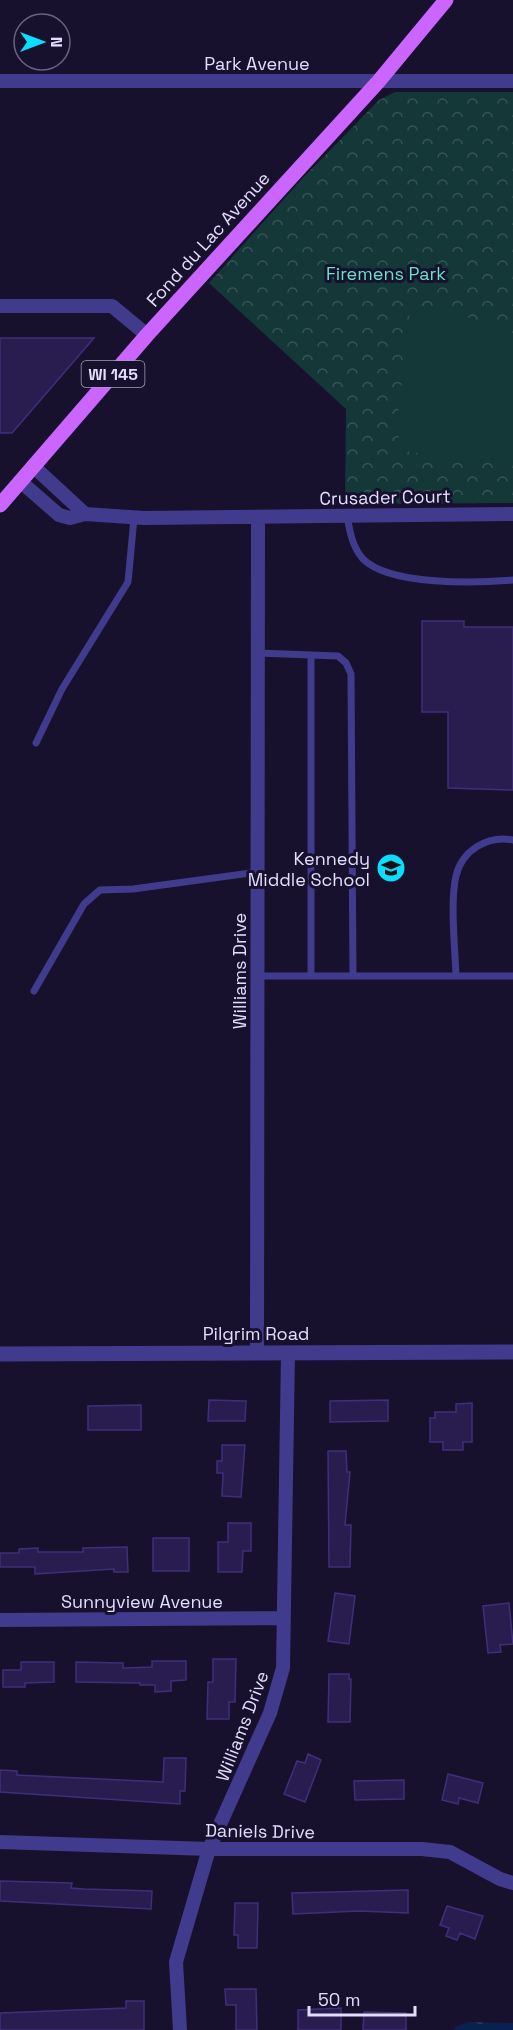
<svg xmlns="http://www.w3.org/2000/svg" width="513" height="2030" viewBox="0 0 513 2030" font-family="'Space Grotesk',sans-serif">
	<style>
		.park { fill: url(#park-crowns) }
		.garden { fill: #143838 }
		.water { fill: url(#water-ripples) }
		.building { fill: #291d4f; stroke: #402e7b; stroke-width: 1.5 }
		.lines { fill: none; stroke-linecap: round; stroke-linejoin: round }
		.service { stroke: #413b8d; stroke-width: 7 }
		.minor { stroke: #413b8d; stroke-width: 14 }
		.tertiary { stroke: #413b8d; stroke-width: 15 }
		.primary { stroke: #cb65ff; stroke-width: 15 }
		.labels { text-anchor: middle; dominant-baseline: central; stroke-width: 6; stroke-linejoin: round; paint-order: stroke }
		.shield { fill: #17112d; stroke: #a6a0c0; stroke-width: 1.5 }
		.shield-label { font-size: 16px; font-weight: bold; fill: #e3deff }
		.street-label { font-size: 18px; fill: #e3deff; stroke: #17112d }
		.park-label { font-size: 18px; fill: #65e4c9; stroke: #17112d }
		.poi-label { font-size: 18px; fill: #e3deff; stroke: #17112d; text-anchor: end }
	</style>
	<defs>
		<pattern id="park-crowns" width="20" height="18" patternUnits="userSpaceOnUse" patternTransform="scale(1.5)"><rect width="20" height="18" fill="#143838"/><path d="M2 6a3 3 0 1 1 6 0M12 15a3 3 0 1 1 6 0" fill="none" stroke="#365456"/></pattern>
		<pattern id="water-ripples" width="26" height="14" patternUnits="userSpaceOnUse" patternTransform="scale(1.5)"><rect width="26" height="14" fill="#0a204e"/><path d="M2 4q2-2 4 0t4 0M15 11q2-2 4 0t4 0" fill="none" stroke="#2e4069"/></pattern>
	</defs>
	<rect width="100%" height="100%" fill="#17112d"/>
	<path class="park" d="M395 92H513V503L345 504 346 409 209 283 300 181 379 100Z"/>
	<path class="garden" d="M411 305C446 308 491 319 513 349V464L409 452 396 433Z"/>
	<path class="water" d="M468 2022 513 2023V2030H454L455 2027Z"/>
	<path class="building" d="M0 338H94L12 433H0Z
		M422 621H464V627H513V790L448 788V712H422Z
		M209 1400 246 1401 245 1421H208Z
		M388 1400V1421L330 1422V1401Z
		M472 1403V1442H463V1450H443V1442H430V1418H435V1412H456V1404Z
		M141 1405V1430H88V1406Z
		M222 1445H245L241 1497 222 1496 223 1473H217V1461H222Z
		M328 1451H346L347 1472H350L345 1525H351L350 1567H329Z
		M228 1523H251V1551H243L242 1572H218V1542H228Z
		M153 1538H189V1571H153Z
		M127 1547 128 1572H114V1569L35 1574V1567H0V1553H19V1549L38 1548V1552H83V1548Z
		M335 1593 355 1596 349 1644 328 1641Z
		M509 1603 513 1644 500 1645 501 1652 488 1653 483 1606Z
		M213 1659H236L235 1702H229V1719H207L208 1682H213Z
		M152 1661H186V1680L171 1681V1691L155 1692V1685H140V1683L76 1682V1662L123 1663V1668L152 1667Z
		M21 1662H54V1682L25 1683V1687H3V1670H21Z
		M329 1674H349V1679H351L350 1722H328Z
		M308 1754 321 1760 305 1802 284 1794 297 1761 305 1763Z
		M164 1758H186L185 1791H180V1804L0 1792V1770L17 1771V1775L163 1782Z
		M448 1774 483 1783 478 1803 459 1798 458 1804 442 1800Z
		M404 1780V1799L355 1800 354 1781Z
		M0 1881 72 1883 71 1888 84 1889 152 1891 151 1909 0 1901Z
		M408 1890V1913L359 1911 293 1914 292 1893Z
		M235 1903H258L257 1948H238V1935H234Z
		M447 1906 483 1916 475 1939 460 1933 457 1940 446 1936 449 1928 440 1925Z
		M225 1989H256L257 2030H236V2005H226Z
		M126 2001H144V2030H0V2013L126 2008Z
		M341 2008V2030H298V2010Z
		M364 2012 406 2013V2030H363Z"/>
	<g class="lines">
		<path class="service" d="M347 516C350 532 352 546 363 559 390 586 476 583 513 580
			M258 653 338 656 346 663 351 674 353 976
			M311 655V976
			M36 743 62 689 128 582 134 518
			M257 976H513
			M456 976C455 948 450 901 456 876 462 850 488 835 513 840
			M34 991 84 904 100 890 133 889 258 872"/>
		<path class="minor" d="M0 81H513
			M0 306H112L147 335
			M33 466 85 514
			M20 481 59 515 70 518 85 514 144 518 513 514
			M257 1353 258 517
			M0 1620 283 1618
			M0 1842 209 1849H422L450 1852 500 1879 513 1883
			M180 2030 176 1962 209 1849 270 1713 283 1668 288 1353"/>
		<path class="tertiary" d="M0 1354 513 1352"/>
		<path class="primary" d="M0 505 147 335 378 82 446 0"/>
	</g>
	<defs>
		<g id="school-disc" transform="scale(1.5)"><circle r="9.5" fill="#0adeff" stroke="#17112d"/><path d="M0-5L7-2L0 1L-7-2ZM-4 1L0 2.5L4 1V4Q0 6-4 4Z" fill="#111"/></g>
	</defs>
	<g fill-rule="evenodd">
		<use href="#school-disc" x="391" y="868"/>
	</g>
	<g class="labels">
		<rect class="shield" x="81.5" y="361" width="63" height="26" rx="4.5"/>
		<g class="shield-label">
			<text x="113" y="374">WI 145</text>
		</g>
		<g class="street-label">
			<text x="257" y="63">Park Avenue</text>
			<text transform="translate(208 239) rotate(-48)">Fond du Lac Avenue</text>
			<text transform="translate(385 497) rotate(-1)">Crusader Court</text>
			<text transform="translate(239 971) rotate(-90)">Williams Drive</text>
			<text x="256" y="1333">Pilgrim Road</text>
			<text x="142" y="1601">Sunnyview Avenue</text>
			<text transform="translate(242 1726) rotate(-69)">Williams Drive</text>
			<text transform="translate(260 1831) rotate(1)">Daniels Drive</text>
		</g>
		<g class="park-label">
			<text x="386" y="273">Firemens Park</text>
		</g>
		<g class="poi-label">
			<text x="370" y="858">Kennedy<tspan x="370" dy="21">Middle School</tspan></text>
		</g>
	</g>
	<g transform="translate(42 42) rotate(90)"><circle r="28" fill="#17112d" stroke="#696381" stroke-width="1.5"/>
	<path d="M0-4.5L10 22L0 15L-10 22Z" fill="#0adeff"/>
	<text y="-9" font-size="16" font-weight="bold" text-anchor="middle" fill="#e3deff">N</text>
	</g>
	<path d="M309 2006v9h106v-9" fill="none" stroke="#e3deff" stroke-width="3"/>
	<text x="318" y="2006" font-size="18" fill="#e3deff" stroke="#17112d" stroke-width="4.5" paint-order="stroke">50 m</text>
</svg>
